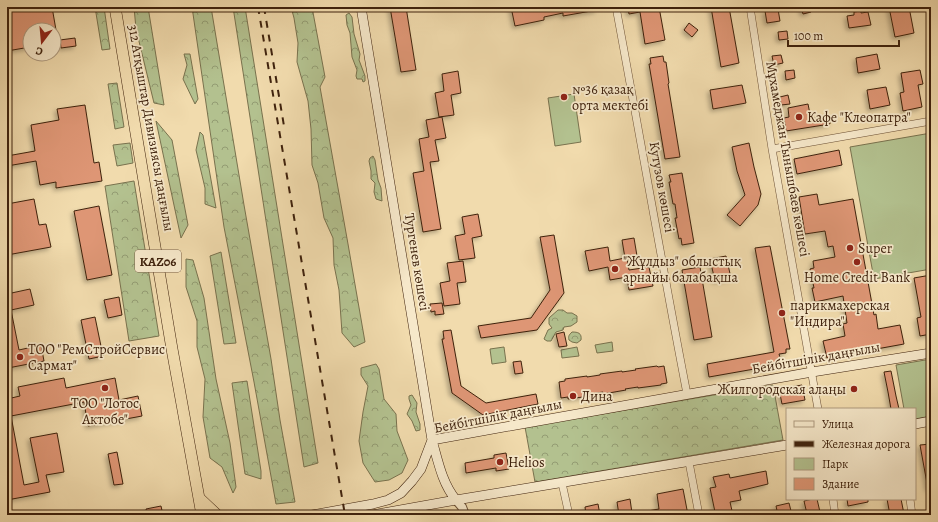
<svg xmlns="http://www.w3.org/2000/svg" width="938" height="522" viewBox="0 0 938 522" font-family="Alegreya,serif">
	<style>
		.forest { fill: url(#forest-crowns); stroke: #79724e }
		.green { fill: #b3c18f; stroke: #79724e }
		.building { fill: #de9674; stroke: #3f220d; filter: url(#shadow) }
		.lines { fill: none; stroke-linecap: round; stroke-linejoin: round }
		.minor-casing { stroke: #6c5035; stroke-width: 8 }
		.tertiary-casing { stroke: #6c5035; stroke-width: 10 }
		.secondary-casing { stroke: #3f220d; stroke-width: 10 }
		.trunk-casing { stroke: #3f220d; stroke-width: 12 }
		.minor { stroke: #f6e8ca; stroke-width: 7 }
		.tertiary { stroke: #f6e8ca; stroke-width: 8 }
		.secondary { stroke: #f6e8ca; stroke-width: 9 }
		.trunk { stroke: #f1dbad; stroke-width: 11 }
		.rail { stroke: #3f220d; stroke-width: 2; stroke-dasharray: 7 7; stroke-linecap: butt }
		.poi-dot { fill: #8f2418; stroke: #f6e8ca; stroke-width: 1.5 }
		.labels { text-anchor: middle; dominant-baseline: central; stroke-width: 3.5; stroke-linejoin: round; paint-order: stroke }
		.shield { fill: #f6e8ca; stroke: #765d46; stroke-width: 1 }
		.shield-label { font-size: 13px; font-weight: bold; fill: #3f220d }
		.poi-label { font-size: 14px; fill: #3f220d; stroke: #f6e8ca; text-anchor: start }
		.street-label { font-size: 14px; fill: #3f220d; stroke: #f6e8ca }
	</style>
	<defs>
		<pattern id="forest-crowns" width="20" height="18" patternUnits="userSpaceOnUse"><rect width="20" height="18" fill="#b3c18f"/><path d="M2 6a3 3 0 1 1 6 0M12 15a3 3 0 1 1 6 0" fill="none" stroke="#939c73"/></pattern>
		<filter id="shadow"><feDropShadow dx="-2.5" dy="2.5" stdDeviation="2" flood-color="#0004"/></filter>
	</defs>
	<rect width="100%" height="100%" fill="#f1dbad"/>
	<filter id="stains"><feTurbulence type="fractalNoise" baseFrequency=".005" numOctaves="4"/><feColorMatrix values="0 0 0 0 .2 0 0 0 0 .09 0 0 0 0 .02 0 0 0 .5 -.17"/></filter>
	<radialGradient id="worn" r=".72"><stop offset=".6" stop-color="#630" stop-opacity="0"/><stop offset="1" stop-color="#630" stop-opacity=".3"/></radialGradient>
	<path class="forest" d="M95 7H104L110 49 102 50Z
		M134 7H148L164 105 154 103 136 29Z
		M192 7H211L244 205 271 359 280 420 295 502 276 504 254 382 224 227Z
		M233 7H245L318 463 304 467Z
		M291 7H312L325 77 320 87 348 244 365 342 354 347 342 333 339 290 334 265 333 238 324 218 318 183 312 165 311 129 308 101 297 62 298 43 294 18Z
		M349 13 352 17 354 34 360 54 359 60 365 76V81L363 82 362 79H357L356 76 357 70 352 57 350 33 347 25 346 15Z
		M184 54H190L198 99 195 104 183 79 187 65Z
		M117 83 124 127 115 129 108 84Z
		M156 121 172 140 188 225 181 238Z
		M200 132 203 135 216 208 205 204V188L196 150Z
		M130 143 133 163 117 166 113 145Z
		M373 156 375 160 378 180 381 188 382 201 376 199 374 192 375 183 371 179V171L369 161 370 158Z
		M134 181 159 336 129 341 105 186Z
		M221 252 236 343 224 344 210 256Z
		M186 259 193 260 204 298 216 379 230 443 236 487 233 493 222 467 210 458 203 417 205 379 197 347V321L186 287Z
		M558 310H563L567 313H572L577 316V322L571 326 564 327 563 330 556 332 551 341H547L544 339 548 330 552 328 549 324V318Z
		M572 332C578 332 582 333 581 340L577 343 572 342 569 340C568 336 569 335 572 332Z
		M376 364 379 369 384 399 396 414 397 431 408 460 402 473 389 480 375 482 363 463 359 441 363 412 368 386 361 375V368Z
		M247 381 261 471V479L245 474 232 383Z
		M773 385 783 440 535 482 525 427Z
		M412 395 417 403 416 412 420 424V430L416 431 412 421 407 414 411 405 409 399V396Z"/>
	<path class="green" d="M574 94 581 142 555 146 548 98Z
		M931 133V269L874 279 850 147Z
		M612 342 613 351 597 353 595 345Z
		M504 347 506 362 492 364 490 349Z
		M577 347 579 356 562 358 561 350Z
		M931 359V416L915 419V409H904L896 365Z"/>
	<path class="building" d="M7 7H52L56 30H30V47L7 51Z
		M390 7H406L416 70 401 72Z
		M511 7H597V10L563 16V13L544 17V20L515 26Z
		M628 7H659L665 40 645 44 640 12 629 14Z
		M711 7H729L739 63 721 67Z
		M801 7H810L811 12 803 14Z
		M889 7H909L914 33 895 37Z
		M778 9 780 21 767 23 765 11Z
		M861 11V13L868 12 871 25 849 28 847 16 854 15V12Z
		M689 23 698 30 692 37 684 30Z
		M787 31 788 39 779 40 778 32Z
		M75 38 76 46 61 48 60 40Z
		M877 54 880 69 858 73 856 58Z
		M781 55 783 63 774 65 772 56Z
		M663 56 664 62H666L669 83 668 84 669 90 680 157 665 159 649 64H651L650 58Z
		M794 70 795 78 786 80 785 71Z
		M920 70 923 84 918 85 922 107 903 111 900 93 904 92 901 73Z
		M458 71 461 93 451 95 454 115 439 117 435 93 444 91 442 74Z
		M742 85 746 103 713 109 710 90Z
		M886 87 890 105 870 109 867 90Z
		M788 95 790 104 781 105 780 97Z
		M808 104 811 119 829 115 830 124 786 131 784 118 789 117 788 108Z
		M85 105 94 163 99 162 102 181 56 188V182L40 185 36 161 7 166V156L35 151 31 125 59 120 57 109Z
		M442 117 446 138 435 140 439 161 430 162 441 229 423 232 413 173 424 171 419 139 429 137 426 120Z
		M749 143 754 167 761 194 758 205 740 226 727 215 745 195 737 171 732 147Z
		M839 150 842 165 797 174 794 159Z
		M682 173 694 243 682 245 681 238 679 239 675 218H677L675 204H673L669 182H671L669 175Z
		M817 194 819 205 853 199 874 315 876 314 878 329 900 325 904 344 827 358 823 341 845 336 843 324 847 323 843 296 815 302 812 288H814L810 269 814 268 813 261 835 257 833 246 828 247 825 231 805 234 799 197Z
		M34 199 39 225 46 224 51 247 7 255V204Z
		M99 206 112 275 87 280 74 211Z
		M478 214 482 236 472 238 475 258 459 260 455 236 465 234 462 217Z
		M554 235 564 293 537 330 481 338 478 326 531 318 550 290 540 237Z
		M634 238 637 256 627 258 629 270 649 267 653 286 629 290 627 277 610 280 608 267 589 271 585 251 608 247 610 261 625 258 622 240Z
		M770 246 790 349H786V353L779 354 781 361H777L778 366 760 369V368L709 377 707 364 774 352 755 248Z
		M726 256 731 278 715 281 710 259Z
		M463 261 466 282 457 283 460 304 444 306 440 283 450 281 447 263Z
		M700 267 712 337 694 340 682 270Z
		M931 275V334L920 336 917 318 921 317 914 278Z
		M30 289 34 305 11 310 19 350 41 345 44 361 8 368 7 364V294Z
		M119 297 122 315 108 318 104 300Z
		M442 303 444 314 435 315V311L431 312 430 304Z
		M95 317 103 356 89 359 81 320Z
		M451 330 461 386 486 403 536 394 538 404 483 415 452 393 442 339H444L443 331Z
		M564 332 567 346 559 347 556 334Z
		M521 361 523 373 515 374 513 362Z
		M657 366 658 367 664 366 667 383 661 384V385L638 388V387L625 389 626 390 603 394V392L590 394V396L568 399V397L561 398 559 382 565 381V379L587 376V377L600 375V374L622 371V372L636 370 635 369Z
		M891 371 896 396 899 409H891L888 392 884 372Z
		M64 378 66 388 115 378 119 400 138 396 142 416 88 426 84 402 11 416 24 485 39 482 30 438 57 433 64 472 46 475 50 492 7 500V399L20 396 18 387Z
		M802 385 805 400 782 404 779 389Z
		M931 444V488L928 489 920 445Z
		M117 452 123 484 114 485 108 454Z
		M506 453 509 469 496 471V468L466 473 465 463 494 458V455Z
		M766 471 768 484 739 491 741 500 730 502 733 515H719V511L715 512 710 488 716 487 713 477 729 474 730 478Z
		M683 489 688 515H643L642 512 659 509 657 494Z
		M630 499 632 513 619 515 617 502Z
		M813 499H817L820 512 807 514 804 501Z
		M847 499H868V502L848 506Z
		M887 499H901L904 514 890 515Z
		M789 503 792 515H778L776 506Z
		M598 504 600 515H586L585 507Z
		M161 506 163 515H147L146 509Z"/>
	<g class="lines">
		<g class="minor-casing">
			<path id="minor" d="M616 7C640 136 662 265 687 394
				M750 7 772 149 818 409
				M772 149 931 121
				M689 462 699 515
				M562 483 569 515
				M833 499 835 515
				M910 499 912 515"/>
		</g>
		<g class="tertiary-casing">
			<path id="tertiary" d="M456 500 462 507 465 515"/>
		</g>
		<g class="secondary-casing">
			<path id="secondary" d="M361 7 432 440C438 461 442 483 456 500
				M915 424 931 421
				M432 440 812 372 931 353
				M312 515 373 504 388 500 401 493 412 481 421 469 432 440
				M372 515 456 500 787 445"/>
		</g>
		<g class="trunk-casing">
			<path id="trunk" d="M115 7 172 349 202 515
				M199 498 217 515"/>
		</g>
		<use href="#minor" class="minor"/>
		<use href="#tertiary" class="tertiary"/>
		<use href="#secondary" class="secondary"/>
		<use href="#trunk" class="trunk"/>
		<path class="rail" d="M258 7 345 515
			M264 7 284 126"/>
	</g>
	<g class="poi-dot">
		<circle cx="564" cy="97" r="4"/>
		<circle cx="799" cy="117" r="4"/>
		<circle cx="850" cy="248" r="4"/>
		<circle cx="857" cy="262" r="4"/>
		<circle cx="615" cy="269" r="4"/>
		<circle cx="782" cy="313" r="4"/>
		<circle cx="20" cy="357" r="4"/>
		<circle cx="105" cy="388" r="4"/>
		<circle cx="854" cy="389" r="4"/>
		<circle cx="573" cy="396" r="4"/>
		<circle cx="500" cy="462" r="4"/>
	</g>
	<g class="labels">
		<rect class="shield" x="135" y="250" width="46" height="22" rx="3"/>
		<g class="shield-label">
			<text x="158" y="261">KАZ06</text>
		</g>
		<g class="poi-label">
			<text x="572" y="89">№36 қазақ<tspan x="572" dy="16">орта мектебі</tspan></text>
			<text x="807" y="117">Кафе "Клеопатра"</text>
			<text x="858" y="248">Super</text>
			<text x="623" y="261">"Жұлдыз" облыстық<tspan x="623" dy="16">арнайы балабақша</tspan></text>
			<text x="857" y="277" text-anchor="middle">Home Credit Bank</text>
			<text x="790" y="305">парикмахерская<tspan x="790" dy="16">"Индира"</tspan></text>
			<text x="28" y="349">ТОО "РемСтройСервис<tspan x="28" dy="16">Сармат"</tspan></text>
			<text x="846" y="389" text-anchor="end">Жилгородская алаңы</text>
			<text x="581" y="396">Дина</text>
			<text x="105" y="403" text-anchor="middle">ТОО "Лотос<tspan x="105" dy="16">Актобе"</tspan></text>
			<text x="508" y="462">Helios</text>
		</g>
		<g class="street-label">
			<text transform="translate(151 128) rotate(80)">312 Атқыштар Дивизиясы даңғылы</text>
			<text transform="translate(788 159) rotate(80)">Мұхамеджан Тынышбаев көшесі</text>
			<text transform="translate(662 187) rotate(80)">Кутузов көшесі</text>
			<text transform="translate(417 262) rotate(81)">Тургенев көшесі</text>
			<text transform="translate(816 358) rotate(-10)">Бейбітшілік даңғылы</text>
			<text transform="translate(498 416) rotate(-11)">Бейбітшілік даңғылы</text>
		</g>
	</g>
	<rect width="938" height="522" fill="none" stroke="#f1dbad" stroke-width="24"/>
	<rect x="8" y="8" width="922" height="506" fill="none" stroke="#3f220d" stroke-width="2"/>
	<rect x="12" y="12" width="914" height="498" fill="none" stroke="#3f220d"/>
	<rect x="786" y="408" width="130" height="92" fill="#f6e8ca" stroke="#ad997e"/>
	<rect x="794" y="421" width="20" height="6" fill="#f6e8ca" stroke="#ad997e"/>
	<text x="822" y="428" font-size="12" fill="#3f220d">Улица</text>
	<rect x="794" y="441" width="20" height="6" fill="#3f220d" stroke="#ad997e"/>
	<text x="822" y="448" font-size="12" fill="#3f220d">Железная дорога</text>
	<rect x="794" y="458" width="20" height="12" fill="#b3c18f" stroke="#ad997e"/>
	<text x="822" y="468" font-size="12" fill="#3f220d">Парк</text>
	<rect x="794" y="478" width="20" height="12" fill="#de9674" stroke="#ad997e"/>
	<text x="822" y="488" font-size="12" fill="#3f220d">Здание</text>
	<g transform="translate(42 42) rotate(196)"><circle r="19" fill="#f6e8ca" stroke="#ad997e"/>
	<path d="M0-3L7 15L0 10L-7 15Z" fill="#8f2418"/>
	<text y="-6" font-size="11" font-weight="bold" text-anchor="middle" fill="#3f220d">С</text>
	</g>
	<path d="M788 40v6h111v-6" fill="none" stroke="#3f220d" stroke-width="2"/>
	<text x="794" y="40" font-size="12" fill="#3f220d" stroke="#f6e8ca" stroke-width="3" paint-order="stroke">100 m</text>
	<rect width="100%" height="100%" filter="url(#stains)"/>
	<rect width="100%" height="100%" fill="url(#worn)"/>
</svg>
